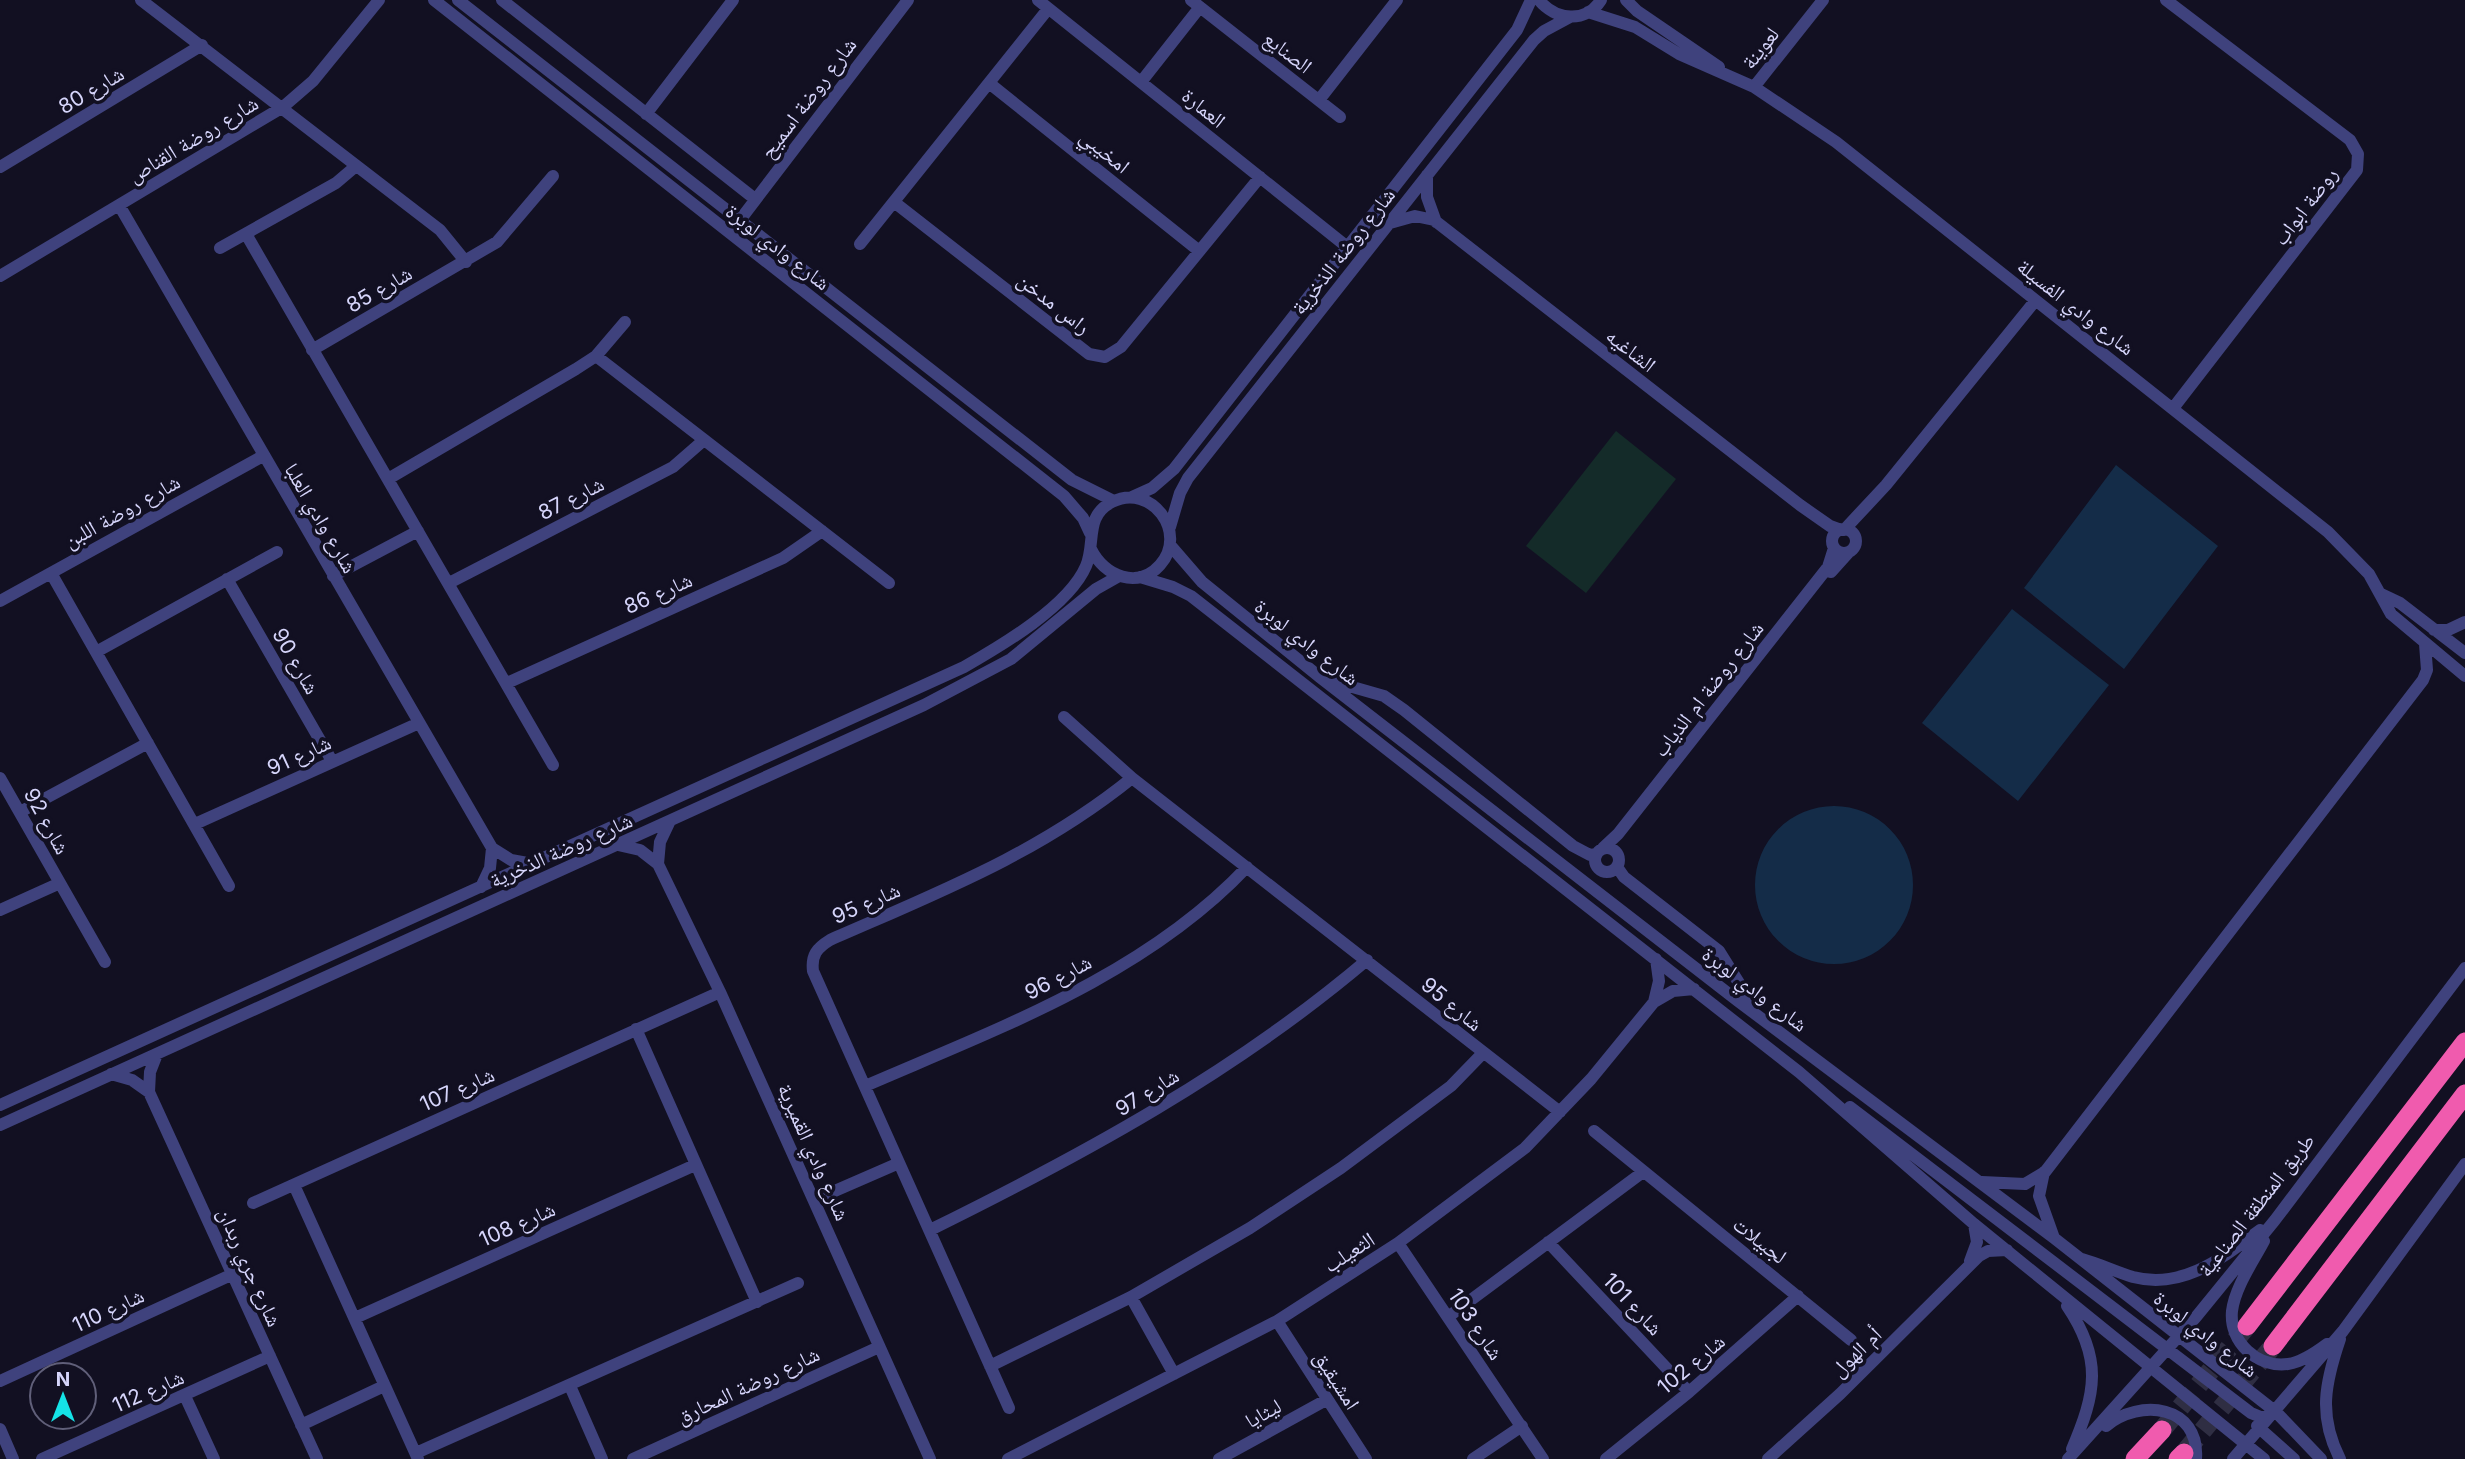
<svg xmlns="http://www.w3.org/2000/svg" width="2465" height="1459" viewBox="0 0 2465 1459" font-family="Inter,'Noto Naskh Arabic',sans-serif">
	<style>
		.green { fill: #142b29 }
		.water { fill: #142c48 }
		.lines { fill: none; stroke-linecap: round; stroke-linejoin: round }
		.highway-tunnel { stroke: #2f2e43; stroke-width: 19; stroke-dasharray: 19 10; stroke-linecap: butt }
		.minor { stroke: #3f427d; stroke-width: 12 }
		.highway { stroke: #f05bae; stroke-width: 19 }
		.labels { text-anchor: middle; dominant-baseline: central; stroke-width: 7; stroke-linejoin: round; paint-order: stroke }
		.street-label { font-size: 21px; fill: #d6d5fb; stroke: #121022 }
	</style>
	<rect width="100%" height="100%" fill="#121022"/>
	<path class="green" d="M1616 431 1676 479 1586 593 1526 546Z"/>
	<path class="water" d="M2116 465 2218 546 2124 669 2024 588Z
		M2012 609 2109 685 2018 801 1922 723Z
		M1755 885a79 79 0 1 1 158 0a79 79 0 1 1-158 0Z"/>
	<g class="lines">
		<path class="highway-tunnel" d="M2162 1430 2247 1326
			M2184 1453 2273 1346"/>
		<path class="minor" d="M141 0 440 230 466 262
			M434 0 1064 496 1083 518 1090 533
			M458 0 1072 480 1114 501
			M502 0 755 199
			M1038 0 1346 246
			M1191 0 1340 117
			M1539 0C1555 20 1586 24 1601 0
			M1626 0 1637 11 1719 67
			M2166 0 2350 140 2358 154 2357 170 2174 407
			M1588 12 1635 27 1679 54 1754 87 1836 142 2328 532 2369 574 2391 614 2465 676
			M1141 82 1200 7
			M989 83 1198 250
			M1754 87 1823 0
			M1319 100 1397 0
			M646 114 733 0
			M0 167 202 45
			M1427 175V197L1436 222
			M894 202 1089 354 1105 357 1121 347 1260 177
			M119 205 492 848 511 860 533 864
			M740 220 908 0
			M1390 223 1415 216 1434 220 1800 505 1830 526 1841 530
			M246 234 553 765
			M860 244 1048 9
			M220 248 336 183 356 166
			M0 276 283 107 313 81 379 0
			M312 350 497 242 553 176
			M596 356 889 583
			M388 479 576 369 596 356 625 322
			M1132 497 1152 488 1174 469 1517 30 1531 0
			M1170 527 1180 493 1188 478 1534 40 1544 31 1570 17
			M1832 541a12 12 0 1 1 24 0a12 12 0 1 1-24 0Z
			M1844 530 1886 485 2035 301
			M1170 545 1202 582 1321 678 1738 1001 2054 1238 2276 1412 2321 1459
			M1831 572 1849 552
			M51 573 229 886
			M333 576 418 531
			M1140 577 1173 587 1191 596 1799 1072 1974 1224 2264 1459
			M227 579 332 761
			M449 583 673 467 704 440
			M2381 594 2400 603 2465 653
			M0 601 263 456
			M2434 630H2448L2465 622
			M96 652 277 552
			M1328 680 1384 696 1404 710 1573 846 1590 855 1597 854
			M507 683 783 558 822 531
			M1064 717 1132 778 1560 1112
			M0 778 105 962
			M20 812 148 743
			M195 824 419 723
			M618 845 640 850 658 864 720 992 930 1459
			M1595 860a12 12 0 1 1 24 0a12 12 0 1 1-24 0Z
			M1603 848 1618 834 1828 567 1834 548
			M658 864 660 842 669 823
			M1617 867 1624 877 1719 951 1754 1007
			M481 887 490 868 492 848
			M0 910 60 883
			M1654 1002 1659 981 1656 959
			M636 1029 757 1302
			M157 1054 150 1072 149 1092 317 1459
			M111 1074 132 1080 149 1092
			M865 1086C999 1028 1145 975 1247 867
			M0 1105 964 667C1001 646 1069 606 1086 566 1096 543 1084 516 1112 502 1151 482 1189 533 1160 565 1138 590 1104 576 1091 549
			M1850 1107 2251 1413 2263 1418 2276 1412
			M0 1125 924 705 1011 659 1096 589 1119 576
			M1594 1131 1851 1340
			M2044 1172 2039 1196 2054 1238
			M1982 1182 2025 1184 2045 1172 2423 680 2427 670 2425 644
			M294 1185 418 1459
			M814 1200 899 1163
			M253 1203 720 992
			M930 1230C1084 1154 1235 1072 1367 960
			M2264 1241C2253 1262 2235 1287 2232 1311 2229 1342 2257 1368 2288 1364 2302 1362 2315 1353 2327 1344
			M1548 1242 1689 1392
			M1398 1243 1543 1459
			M2082 1259C2100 1264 2116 1272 2133 1277 2183 1290 2222 1258 2260 1230
			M1970 1261 1977 1242 1974 1224
			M1131 1297 1174 1374
			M2067 1306C2103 1359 2096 1393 2072 1449
			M1448 1317 1643 1172
			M355 1318 695 1165
			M1277 1321 1366 1459
			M990 1366 1131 1297 1250 1228 1341 1168 1451 1086 1483 1053
			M0 1381 233 1274
			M570 1386 602 1459
			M185 1396 214 1459
			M1009 1408 813 971C811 955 817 948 830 940 939 892 1038 854 1132 778
			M301 1425 384 1386
			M2106 1426C2140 1398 2200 1405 2196 1459
			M2257 1426 2294 1459
			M0 1429 13 1459
			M416 1453 798 1283
			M42 1459 270 1356
			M633 1459 879 1347
			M1008 1459 1277 1321 1398 1243 1525 1148 1591 1079 1654 1002 1673 991 1694 989
			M1219 1459 1326 1400
			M1473 1459 1522 1426
			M1606 1459 1689 1392 1798 1296
			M1768 1459 1840 1394 1979 1256 1988 1251 2007 1250
			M2068 1459 2196 1317 2275 1220 2465 968
			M2233 1459 2343 1331 2465 1164
			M2340 1459C2318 1416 2325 1383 2340 1339"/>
		<path class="highway" d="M2247 1326 2465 1042
			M2273 1346 2465 1094
			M2135 1459 2162 1430
			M2178 1459 2184 1453"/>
	</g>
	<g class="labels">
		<g class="street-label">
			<text transform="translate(1760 48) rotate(-52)">لعوينة</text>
			<text transform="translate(1288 52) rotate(38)">الصنايع</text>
			<text transform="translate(91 90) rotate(-31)">شارع 80</text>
			<text transform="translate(808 98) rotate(-53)">شارع روضة اسميح</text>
			<text transform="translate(1204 108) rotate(39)">العمارة</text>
			<text transform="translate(193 139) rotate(-31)">شارع روضة القناص</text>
			<text transform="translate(1105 151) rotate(39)">امخيبي</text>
			<text transform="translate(2305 206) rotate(-53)">روضة ابواب</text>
			<text transform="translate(778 247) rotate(38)">شارع وادي لوبرة</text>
			<text transform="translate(1343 251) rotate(-52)">شارع روضة الذخرية</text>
			<text transform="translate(379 289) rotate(-30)">شارع 85</text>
			<text transform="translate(1054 303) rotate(38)">راس مدخن</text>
			<text transform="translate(2076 307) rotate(38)">شارع وادي الفسيلة</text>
			<text transform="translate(1631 350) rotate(38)">الشاغيه</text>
			<text transform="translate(571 498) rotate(-27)">شارع 87</text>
			<text transform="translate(122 511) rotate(-29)">شارع روضة اللبن</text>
			<text transform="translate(321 518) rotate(60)">شارع وادي العلبا</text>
			<text transform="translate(658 593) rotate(-24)">شارع 86</text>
			<text transform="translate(1307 642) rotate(38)">شارع وادي لوبرة</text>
			<text transform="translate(296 661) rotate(60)">شارع 90</text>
			<text transform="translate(1708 689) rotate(-52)">شارع روضة ام الذياب</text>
			<text transform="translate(299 755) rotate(-25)">شارع 91</text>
			<text transform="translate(47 821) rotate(61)">شارع 92</text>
			<text transform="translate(561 850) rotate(-24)">شارع روضة الذخرية</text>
			<text transform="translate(866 903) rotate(-24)">شارع 95</text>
			<text transform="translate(1058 977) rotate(-28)">شارع 96</text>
			<text transform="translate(1755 989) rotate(37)">شارع وادي لوبرة</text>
			<text transform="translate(1452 1004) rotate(39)">شارع 95</text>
			<text transform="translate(457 1089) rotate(-24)">شارع 107</text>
			<text transform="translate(1147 1092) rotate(-32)">شارع 97</text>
			<text transform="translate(814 1152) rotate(66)">شارع وادي القميرية</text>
			<text transform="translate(2256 1205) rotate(-52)">طريق المنطقة الصناعية</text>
			<text transform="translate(517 1224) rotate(-24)">شارع 108</text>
			<text transform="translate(1760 1240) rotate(38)">لجبيلات</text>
			<text transform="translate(1349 1252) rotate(-33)">الثعيلب</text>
			<text transform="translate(250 1267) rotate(66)">شارع جري ربدان</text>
			<text transform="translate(1633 1304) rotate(47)">شارع 101</text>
			<text transform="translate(108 1310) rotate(-25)">شارع 110</text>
			<text transform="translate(1476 1324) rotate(56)">شارع 103</text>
			<text transform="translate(2206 1334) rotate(38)">شارع وادي لوبرة</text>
			<text transform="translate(1856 1352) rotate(-44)">أم الهول</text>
			<text transform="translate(1691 1364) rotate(-40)">شارع 102</text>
			<text transform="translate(1337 1380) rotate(57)">امشيقيق</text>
			<text transform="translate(748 1385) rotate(-25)">شارع روضة المحارق</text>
			<text transform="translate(148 1391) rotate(-24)">شارع 112</text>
			<text transform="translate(1263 1413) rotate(-29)">ليثايا</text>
		</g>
	</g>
	<g transform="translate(63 1396)"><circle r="33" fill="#121022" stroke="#605f79" stroke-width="2"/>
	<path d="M0-5L12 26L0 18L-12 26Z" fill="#15e3e7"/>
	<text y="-10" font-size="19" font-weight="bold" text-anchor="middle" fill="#d6d5fb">N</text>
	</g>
</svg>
